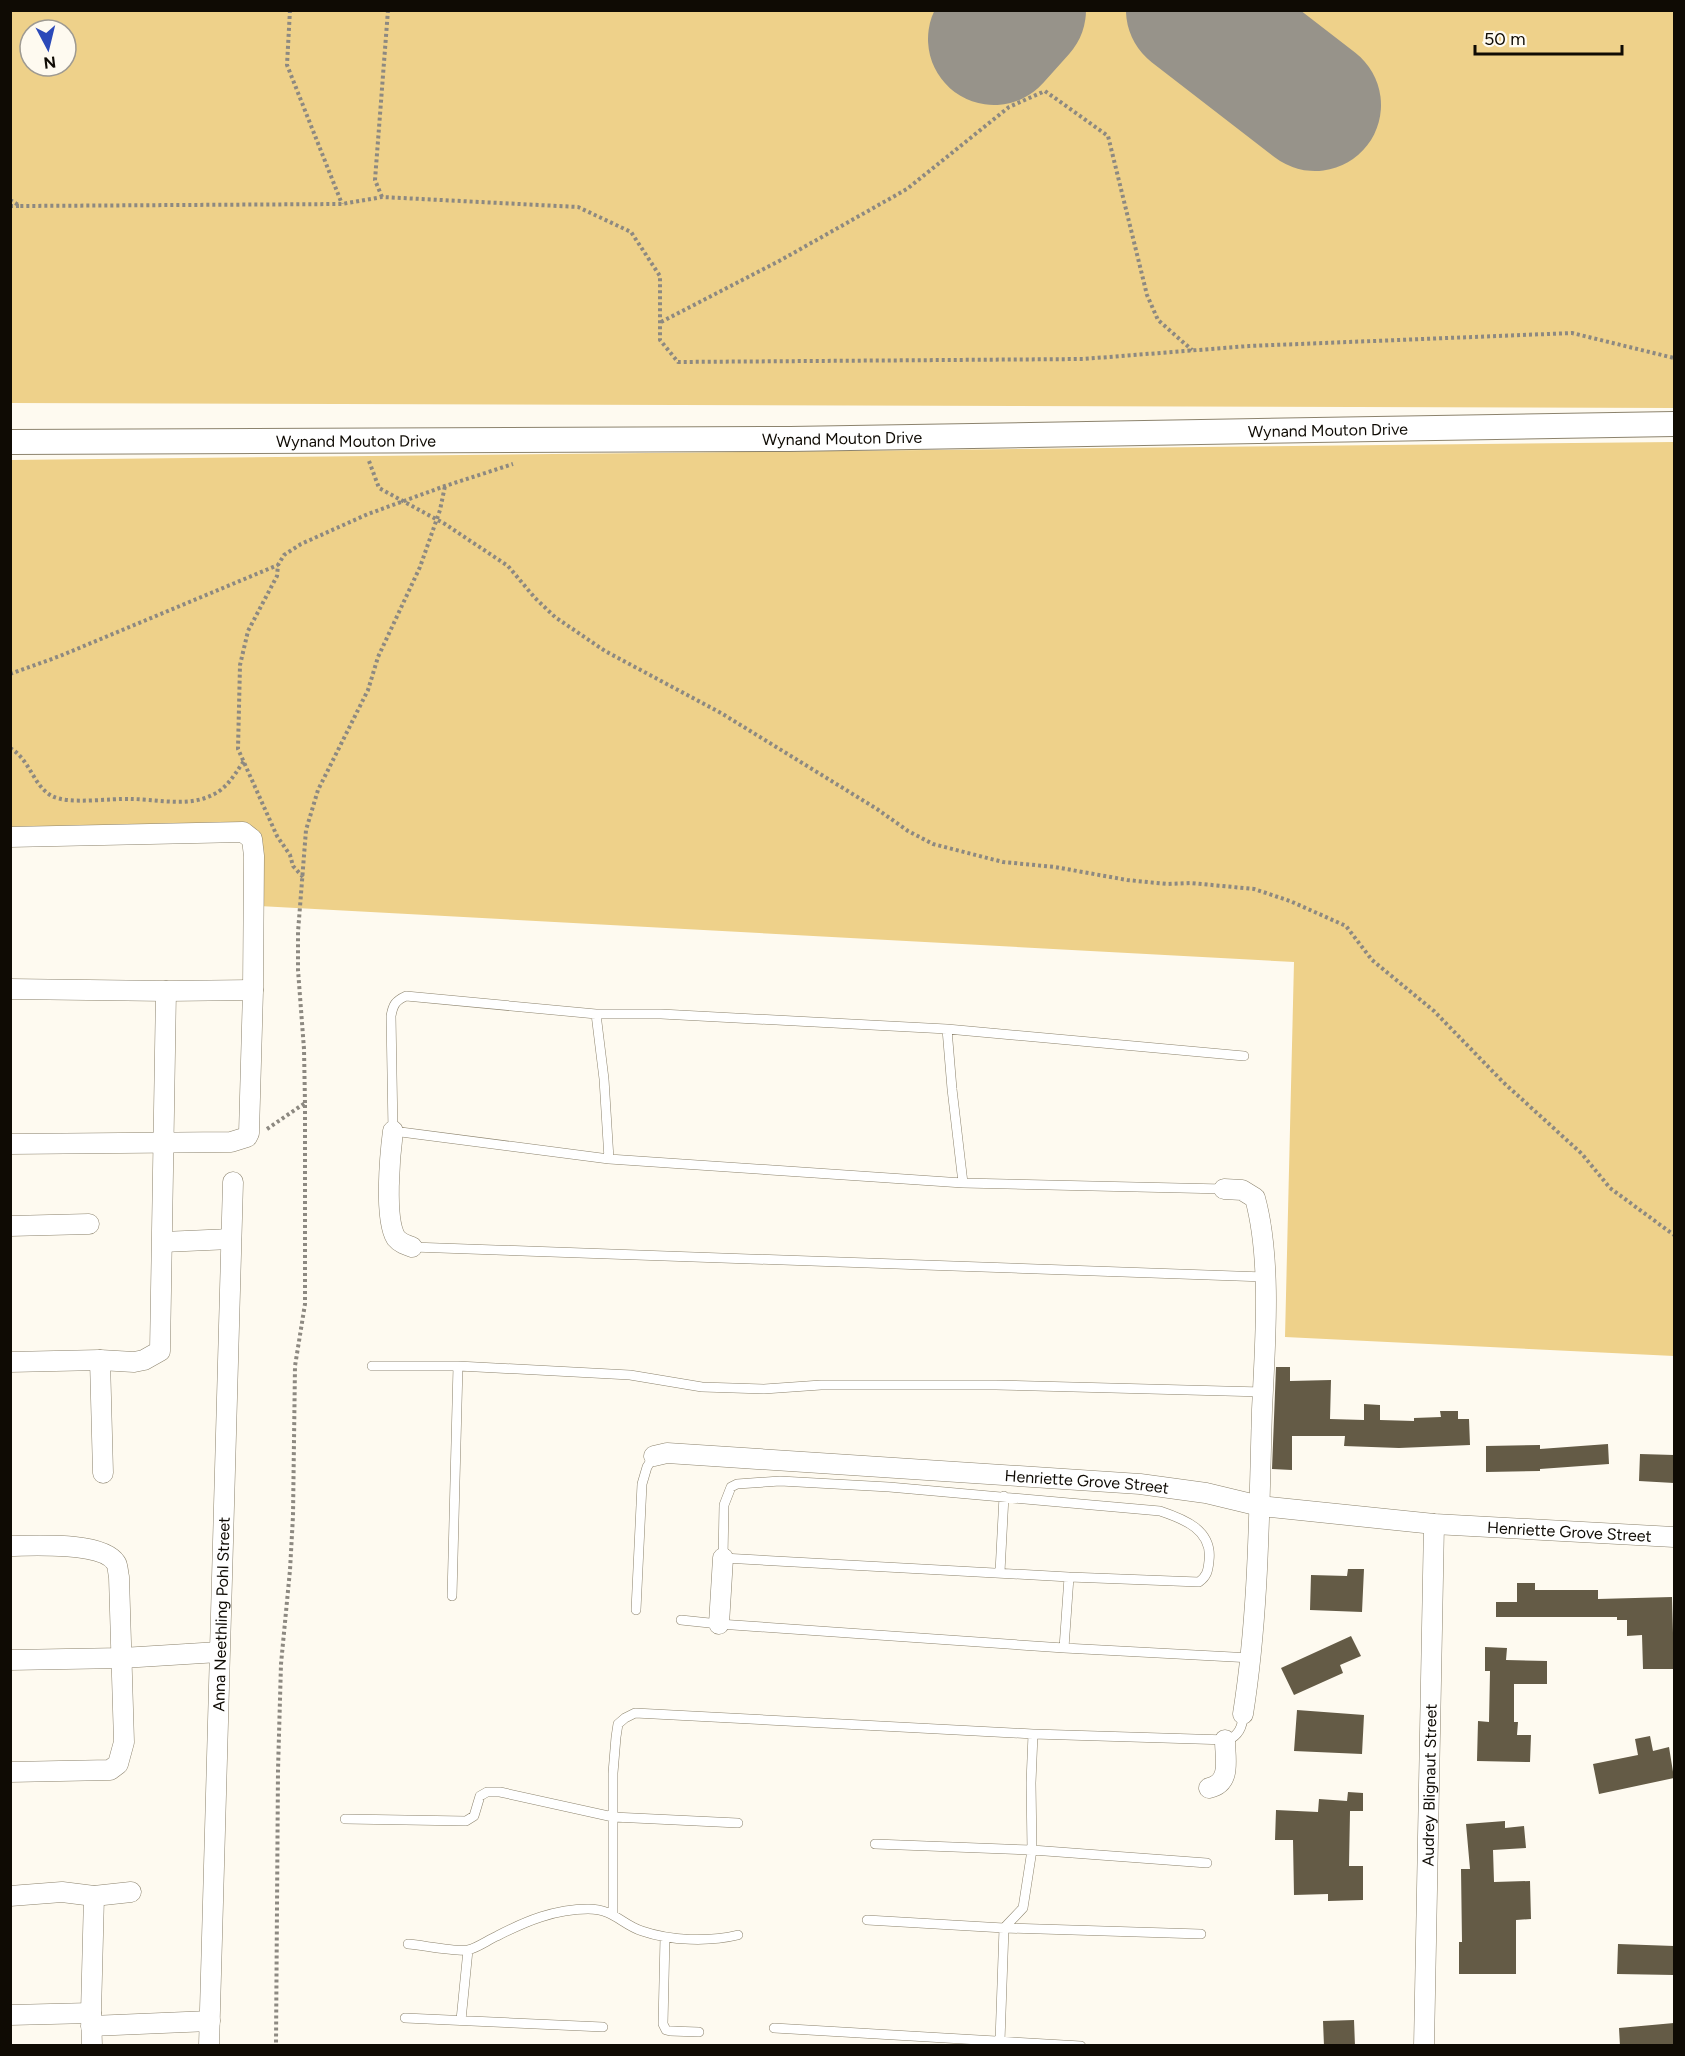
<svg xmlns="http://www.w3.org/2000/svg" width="1685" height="2056" viewBox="0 0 1685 2056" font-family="Figtree,sans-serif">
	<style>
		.green { fill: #eed18a; fill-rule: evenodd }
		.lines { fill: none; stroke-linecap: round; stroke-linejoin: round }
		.runway { stroke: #97938a; stroke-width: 132 }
		.building { fill: #645b46 }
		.service-casing { stroke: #8c836d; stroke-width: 10 }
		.minor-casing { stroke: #8c836d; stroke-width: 21 }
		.tertiary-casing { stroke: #8c836d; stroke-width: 26 }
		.path { stroke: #8d8981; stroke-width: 4; stroke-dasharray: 3 3; stroke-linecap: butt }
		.service { stroke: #fff; stroke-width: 9 }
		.minor { stroke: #fff; stroke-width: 20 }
		.tertiary { stroke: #fff; stroke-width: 24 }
		.labels { text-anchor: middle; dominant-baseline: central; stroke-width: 6; stroke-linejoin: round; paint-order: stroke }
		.street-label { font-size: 16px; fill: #0f0b04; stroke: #fefaf0 }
	</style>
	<rect width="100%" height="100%" fill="#fefaf0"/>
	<path class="green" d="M11 10 1674 11V408L11 403ZM30 30H66V66H30Z
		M1674 442V1356L1285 1337 1294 962 259 906 257 831 11 835 10 460Z"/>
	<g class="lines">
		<path class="runway" d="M1192 10 1315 105
			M994 39 1020 10"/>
	</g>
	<path class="building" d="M1276 1367H1290V1381L1331 1380 1330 1419 1364 1420V1404L1380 1405V1420L1414 1421V1418L1441 1417 1440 1411H1458V1419H1469L1470 1445 1399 1448 1344 1446 1345 1436H1292V1470L1272 1469Z
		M1608 1444 1609 1464 1540 1469V1471L1486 1472V1446L1540 1445V1449Z
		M1640 1454 1674 1455V1483L1639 1481Z
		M1348 1569H1364L1362 1612 1310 1610 1311 1575 1347 1576Z
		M1517 1583H1535V1590H1598V1599L1672 1597 1674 1669H1643L1642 1635 1627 1636V1620H1617V1617H1496V1602H1517Z
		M1351 1636 1361 1656 1340 1665 1343 1673 1294 1695 1281 1668Z
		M1485 1647 1507 1648 1506 1660 1547 1661V1684H1514V1722H1518L1517 1735H1531L1530 1762 1477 1761 1478 1721 1489 1722 1490 1671H1485Z
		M1297 1710 1364 1715 1362 1754 1294 1751Z
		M1650 1736 1653 1751 1669 1747 1674 1778 1599 1794 1593 1764 1638 1755 1635 1739Z
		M1348 1792 1363 1793V1811H1350L1349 1866H1363V1900L1328 1901V1894L1294 1895 1293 1840H1275L1276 1810 1318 1812 1319 1799 1347 1801Z
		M1505 1821V1828L1524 1826 1526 1848 1493 1850 1494 1882 1530 1881 1531 1919 1516 1920V1974H1459V1942H1462L1461 1869H1470L1466 1824Z
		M1618 1944 1674 1946V1975L1617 1974Z
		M1354 2020 1355 2046H1324L1323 2021Z
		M1674 2023V2046H1620L1619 2028Z"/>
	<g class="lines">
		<g class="service-casing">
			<path id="service" d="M596 1014 604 1079 609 1159
				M947 1029 952 1089 963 1183
				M1224 1189 963 1183 609 1159 393 1131 391 1016C393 1005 395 1001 406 996L596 1014H661L947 1029 1244 1056
				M412 1247 1265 1277
				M372 1366H458L630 1375 702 1387 764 1389 821 1385H996L1263 1392
				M780 1481 889 1487 1160 1511C1184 1519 1213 1530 1209 1561 1208 1571 1207 1576 1199 1582L1069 1577 723 1558 724 1505 731 1487 737 1484Z
				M1000 1572 1004 1496
				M452 1596 458 1366
				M636 1610 642 1484 647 1467 654 1456
				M681 1620 719 1624 1064 1648 1252 1658
				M1064 1648 1069 1577
				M345 1819 466 1821 474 1816 480 1796 487 1792H500L613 1817 738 1823
				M875 1844 1032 1850 1207 1863
				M613 1913V1773L616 1737 618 1724 625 1718 635 1713 1033 1734 1228 1740C1240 1735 1243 1725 1243 1714
				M867 1920 1004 1928 1201 1934
				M665 1937 663 2024 666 2030 670 2031 699 2032
				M408 1944C422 1945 456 1952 468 1950 477 1948 488 1940 497 1936 526 1921 555 1909 588 1909 614 1909 621 1924 642 1931 671 1941 709 1942 738 1935
				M405 2018 603 2027
				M461 2020 468 1950
				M774 2028 1081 2046
				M1000 2041 1004 1928 1023 1908 1032 1850 1031 1783 1033 1734"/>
		</g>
		<g class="minor-casing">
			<g id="minor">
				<path d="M10 837 243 832 252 839 254 856 253 990 249 1133 247 1137 231 1142 10 1144"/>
				<path d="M10 989 166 991 253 990"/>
				<path d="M393 1131C390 1154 384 1219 396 1238 400 1243 406 1245 412 1247"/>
				<path d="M1224 1189 1242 1190 1255 1198C1272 1260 1265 1345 1262 1410 1259 1512 1259 1613 1243 1714"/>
				<path d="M10 1226 89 1224"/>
				<path d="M163 1242 231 1239"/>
				<path d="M100 1360 103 1473"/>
				<path d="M10 1362 100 1360 134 1362 144 1360 160 1351 166 991"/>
				<path id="s1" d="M654 1456 667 1453 1140 1484 1206 1493 1260 1506 1434 1524 1674 1537"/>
				<path d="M10 1546C33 1546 102 1541 116 1563 118 1566 118 1573 119 1577L124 1742 118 1764 110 1770 10 1772"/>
				<path d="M719 1624 723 1558"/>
				<path d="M10 1660 122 1658 219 1652"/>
				<path d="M1209 1788C1232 1783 1225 1759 1225 1740"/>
				<path d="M10 1896 62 1892 94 1896 131 1892"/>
				<path d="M10 2015 91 2013"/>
				<path d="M91 2026 210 2021"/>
				<path d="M92 2046 91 2013 94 1896"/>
				<path id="s2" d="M209 2046 233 1182"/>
				<path id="s3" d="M1424 2046 1434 1524"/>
			</g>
		</g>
		<g class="tertiary-casing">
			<g id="tertiary">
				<path id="s4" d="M10 442 790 439 1674 424"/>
			</g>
		</g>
		<path class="path" d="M290 10 287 65 342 204
			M382 197 375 180 388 10
			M10 200 20 206 342 204 382 197 578 207 631 232 660 276V340L678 362 1083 359 1249 346 1572 333 1674 358
			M10 206H19
			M661 322 781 260 907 189 1009 107 1045 91 1108 136 1147 295 1158 320 1192 350
			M369 461 379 488 445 524 508 566 535 598 555 617 605 651 721 713 877 809 908 831 933 844 1003 862 1055 867 1127 880 1167 884 1191 883 1254 889 1290 901 1346 926 1372 960 1434 1011 1503 1082 1582 1154 1610 1188 1674 1235
			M10 674 60 656 278 565
			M10 748C30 759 33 786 52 796 69 805 111 798 131 799 154 799 182 806 205 798 226 791 232 778 244 761
			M303 877 293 866 290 855 277 836 238 749 240 665 248 631 277 576 278 565 284 555 301 544 368 514 445 486 513 464
			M305 1103 304 1049 298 970V932L306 830 318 790 368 690 378 657 420 567 440 510 445 486
			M267 1129 305 1103V1304L295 1366 293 1516 290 1570 281 1664 278 1770 276 2046"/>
		<use href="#service" class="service"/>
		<use href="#minor" class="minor"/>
		<use href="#tertiary" class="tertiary"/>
	</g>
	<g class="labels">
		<g class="street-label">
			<text stroke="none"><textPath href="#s4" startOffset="1318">Wynand Mouton Drive</textPath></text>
			<text stroke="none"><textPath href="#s4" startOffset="832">Wynand Mouton Drive</textPath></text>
			<text stroke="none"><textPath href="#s4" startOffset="346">Wynand Mouton Drive</textPath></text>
			<text stroke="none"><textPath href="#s1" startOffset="434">Henriette Grove Street</textPath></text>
			<text stroke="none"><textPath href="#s1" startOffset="920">Henriette Grove Street</textPath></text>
			<text stroke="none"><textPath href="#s2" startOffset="432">Anna Neethling Pohl Street</textPath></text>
			<text stroke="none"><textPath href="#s3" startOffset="261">Audrey Blignaut Street</textPath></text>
		</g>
	</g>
	<rect width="1685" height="2056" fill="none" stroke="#0f0b04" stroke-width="24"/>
	<g transform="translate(48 48) rotate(173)"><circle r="28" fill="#fefaf0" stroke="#9e9a92" stroke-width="1.5"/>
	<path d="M0-4.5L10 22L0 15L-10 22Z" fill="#2b49b9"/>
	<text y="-9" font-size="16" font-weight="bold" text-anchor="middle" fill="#0f0b04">N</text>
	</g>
	<path d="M1475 45v9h147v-9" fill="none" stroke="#0f0b04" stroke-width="3"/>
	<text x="1484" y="45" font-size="18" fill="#0f0b04" stroke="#fefaf0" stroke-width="4.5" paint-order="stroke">50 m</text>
</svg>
